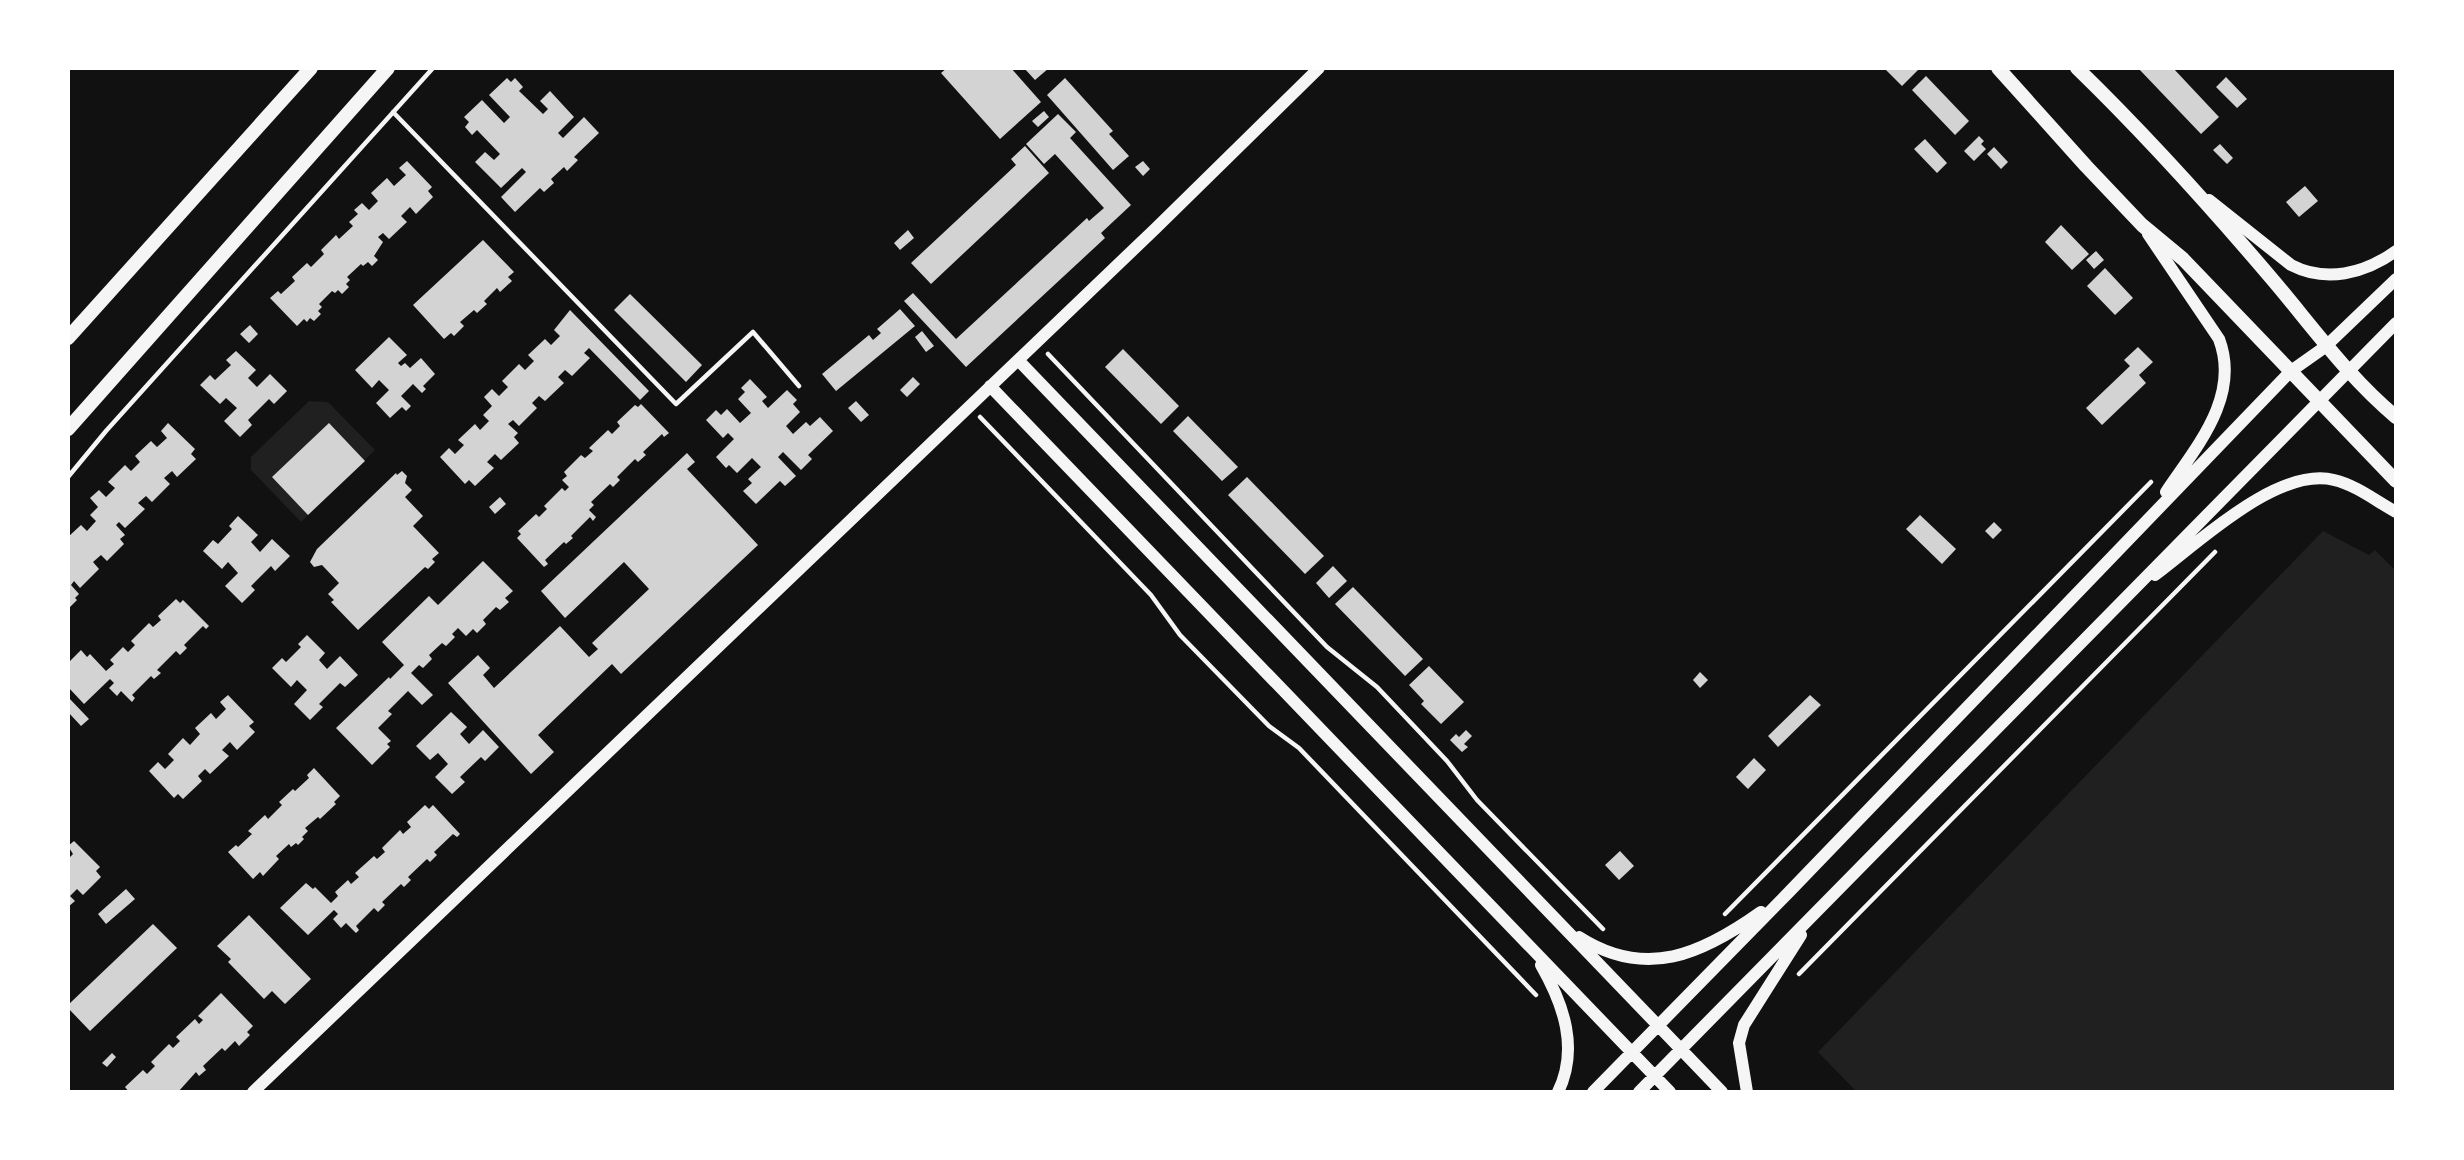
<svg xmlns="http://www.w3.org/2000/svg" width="2464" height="1160" viewBox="0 0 2464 1160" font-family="Roboto,sans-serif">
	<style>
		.green { fill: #202020 }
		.building { fill: #d3d3d3 }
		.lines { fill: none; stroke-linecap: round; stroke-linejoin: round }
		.path { stroke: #f5f5f5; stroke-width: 4.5 }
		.service { stroke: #f5f5f5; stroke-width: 4.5 }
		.tertiary { stroke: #f5f5f5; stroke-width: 12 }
		.secondary { stroke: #f5f5f5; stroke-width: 14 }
	</style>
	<rect width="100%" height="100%" fill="#111"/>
	<path class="green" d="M309 401 328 402 375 450 301 522 251 470V457Z
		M2323 531 2369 555 2375 550 2396 571V1092H1857L1818 1052Z"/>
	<path class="building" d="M947 68H1011L1041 102 1000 139 941 73Z
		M1024 68H1049L1035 80Z
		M1884 68H1920L1902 86Z
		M2138 68H2173L2219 117 2201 134Z
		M1926 76 1969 121 1955 135 1912 90Z
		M2226 77 2247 99 2237 108 2216 87Z
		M507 78 511 82 515 78 523 87 519 91 543 114 548 109 540 101 550 91 574 117 558 133 563 138 584 117 599 133 574 157 578 160 567 171 564 167 551 179 554 183 544 192 540 188 515 212 501 197 526 172 522 168 501 188 475 162 485 152 494 160 500 154 477 130 472 135 465 127 469 122 464 117 482 100 504 123 510 117 489 95Z
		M1065 78 1113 131 1109 134 1129 156 1113 170 1047 95Z
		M1044 111 1049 117 1038 127 1032 121Z
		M1058 114 1076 132 1070 138 1131 205 1101 233 1105 238 966 367 904 301 913 293 956 339 1087 218 1089 221 1104 208 1055 154 1044 164 1026 144Z
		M1979 136 1984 141 1981 144 1986 149 1974 161 1964 151Z
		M1925 139 1947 163 1937 173 1914 149Z
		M2220 144 2233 158 2227 164 2213 150Z
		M1025 146 1049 173 931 284 911 263 1016 165 1011 159Z
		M1994 147 2008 162 2001 169 1987 154Z
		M407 161 432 187 428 191 433 197 416 214 410 207 401 216 407 222 389 239 383 233 378 237 383 242 374 256 378 260 372 266 368 262 363 266 361 264 347 277 350 280 346 284 349 287 342 294 338 290 335 293 332 291 319 304 322 307 318 311 321 314 314 321 310 318 307 322 304 319 297 326 270 298 278 291 281 294 295 281 292 277 307 263 311 267 324 254 321 250 336 235 339 239 353 226 349 222 358 214 354 210 362 203 369 210 378 201 371 193 387 178 394 186 406 175 399 168Z
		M1143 161 1150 169 1143 176 1135 167Z
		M2305 186 2318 201 2299 217 2286 202Z
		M2061 225 2089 254 2072 270 2045 242Z
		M908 230 914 238 900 250 894 243Z
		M483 240 514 272 508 277 512 281 500 292 497 288 484 301 487 304 477 313 474 310 460 322 464 326 454 336 451 333 444 339 413 305Z
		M2096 251 2104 260 2094 269 2086 260Z
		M2105 268 2133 298 2115 315 2087 286Z
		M630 294 702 365 686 382 614 310Z
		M900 309 915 326 836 391 822 374 869 335 873 340 881 333 877 329Z
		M570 310 649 391 640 400 589 348 584 353 590 358 572 376 565 370 558 377 564 383 545 401 539 396 532 403 537 408 519 426 513 420 508 424 518 433 514 437 519 443 501 460 495 454 487 462 494 468 475 486 469 480 465 484 440 457 449 448 455 454 464 445 458 440 475 424 480 430 489 421 483 415 492 406 484 397 492 389 499 396 508 387 502 381 519 364 525 370 534 361 528 355 545 339 551 345 560 336 554 330Z
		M250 325 258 334 249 343 240 334Z
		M922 331 934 346 926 352 915 337Z
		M389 337 407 355 398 363 401 366 405 363 410 368 421 358 435 374 423 386 426 389 422 393 413 384 401 396 411 406 406 411 402 407 390 418 376 403 389 390 379 380 372 388 355 370Z
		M2138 347 2153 362 2139 375 2146 383 2102 425 2086 408 2130 366 2124 360Z
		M1123 349 1179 406 1161 424 1105 367Z
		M236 351 256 370 248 378 257 387 270 374 287 391 274 404 269 399 248 420 252 425 240 437 224 421 237 408 226 398 220 404 200 385 210 375 215 380 231 365 226 360Z
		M913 377 920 384 907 397 900 390Z
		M750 379 767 397 762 401 768 408 787 390 797 400 793 404 800 412 786 426 793 434 806 422 810 426 820 417 833 431 808 455 812 459 801 470 783 452 778 457 796 476 785 486 780 481 756 504 743 491 752 483 748 479 761 467 752 458 737 473 729 465 726 468 716 457 734 439 728 433 723 438 706 420 716 410 721 415 727 409 740 423 751 413 738 399 745 392 741 388Z
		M856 401 869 415 861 422 848 408Z
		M641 404 669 433 664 437 662 434 643 452 646 455 638 462 635 459 617 477 620 480 613 487 610 484 591 502 594 505 589 510 596 517 593 521 590 517 571 536 573 538 566 544 564 542 545 560 548 564 544 567 517 538 521 534 518 531 536 514 539 517 547 509 544 506 562 488 565 491 569 487 562 480 567 476 564 472 581 455 585 458 593 451 589 448 608 430 612 434 620 426 617 422 635 405 638 407Z
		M1188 416 1238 467 1222 481 1173 431Z
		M168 423 195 449 191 454 196 459 177 477 172 471 164 478 170 484 152 502 146 496 138 503 145 509 125 528 119 522 116 525 125 535 120 539 124 544 107 561 101 555 93 562 99 569 80 588 74 581 71 585 79 594 75 598 77 600 68 609V537L81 525 87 531 96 521 90 515 98 507 90 498 99 490 106 497 115 488 108 482 125 465 131 471 140 462 135 456 151 441 157 447 167 438 161 431Z
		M329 423 365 461 308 515 272 477Z
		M687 453 695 462 687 469 758 545 621 674 612 664 538 735 554 752 531 774 448 683 478 655 490 668 483 675 494 688 560 626 589 657 598 649 592 643 649 589 624 562 565 618 541 591Z
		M402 471 407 476 405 483 412 490 405 497 423 516 413 526 439 553 432 559 435 562 428 569 425 567 358 630 331 602 334 600 328 594 339 583 322 565 314 567 310 562 317 549 396 473 397 475Z
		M1247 477 1324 556 1305 574 1228 495Z
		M500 497 506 504 495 514 489 507Z
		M1920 515 1956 549 1942 564 1906 529Z
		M238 516 258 535 251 542 260 552 272 539 290 556 275 571 271 566 251 586 255 590 242 603 225 586 238 573 228 562 222 569 203 551 213 540 218 544 232 529 229 526Z
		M1994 522 2002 530 1993 539 1985 531Z
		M483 561 513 591 505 598 509 602 500 610 496 607 483 620 486 624 477 633 473 629 466 636 458 628 452 634 455 637 446 646 442 643 429 655 432 659 423 668 419 665 411 673 433 695 422 705 408 691 388 711 392 714 378 728 391 741 387 744 390 747 372 765 336 728 389 677 390 679 404 665 382 642 429 596 438 605Z
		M1333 566 1347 581 1329 598 1316 583Z
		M1353 587 1423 659 1405 676 1335 604Z
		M176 599 180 603 183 600 209 626 206 629 203 626 184 645 187 648 180 655 176 651 157 670 161 673 154 679 151 676 132 695 135 698 132 702 121 691 117 696 109 688 114 683 110 679 84 704 68 687V663L81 650 87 657 90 654 106 671 114 664 110 660 123 647 128 652 135 645 131 641 149 623 153 627 161 620 158 616Z
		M307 635 325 653 319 660 327 669 340 656 358 675 345 687 340 683 319 704 323 707 310 720 294 704 307 690 297 680 291 687 272 668 282 658 286 662 301 647 298 644Z
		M1429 666 1464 702 1441 724 1421 704 1424 701 1409 685Z
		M1700 672 1708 680 1700 688 1693 680Z
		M228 695 254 722 249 726 255 732 237 750 230 742 222 750 229 756 210 774 205 769 198 776 202 781 183 799 178 794 174 798 149 771 158 762 165 769 174 760 168 754 183 738 190 745 200 734 195 728 211 713 216 719 226 709 220 702Z
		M1810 695 1821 705 1778 747 1768 736Z
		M68 697 89 719 81 726 68 712Z
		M451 712 467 727 460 734 469 744 483 730 499 747 485 761 481 757 460 777 465 782 452 794 435 777 448 764 438 753 430 760 416 746Z
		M1466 730 1472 736 1464 744 1468 747 1462 752 1450 740 1456 734 1459 737Z
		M1754 758 1766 770 1748 789 1736 777Z
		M314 768 340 796 334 802 336 804 320 819 318 817 305 828 308 831 302 837 304 839 298 845 296 843 291 847 289 844 276 856 279 859 263 876 260 872 253 879 228 852 236 845 238 847 252 834 248 831 265 815 268 819 282 805 279 802 293 789 295 791 309 778 307 775Z
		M425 805 429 809 433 805 460 834 457 837 453 834 434 852 437 855 430 862 427 859 408 877 411 880 404 887 401 884 382 902 385 905 378 912 374 908 356 926 359 930 356 933 346 923 341 928 333 919 338 914 334 910 308 935 280 908 306 883 313 889 315 887 331 903 338 896 335 892 348 880 351 884 359 877 355 873 374 856 377 859 385 852 382 848 400 830 403 834 411 827 407 822Z
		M74 841 100 867 96 871 101 877 83 895 77 889 70 896 75 901 68 907V859L73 854 68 846Z
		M1620 851 1634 866 1619 880 1605 865Z
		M126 889 135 899 106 924 98 914Z
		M249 915 311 979 285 1004 272 991 264 999 228 962 231 959 217 946Z
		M153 924 177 948 90 1031 68 1008V1005Z
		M221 993 253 1026 247 1032 250 1035 239 1046 235 1041 225 1051 222 1048 203 1066 206 1070 199 1076 196 1072 178 1092H129L125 1087 143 1070 147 1074 155 1066 151 1062 169 1044 173 1048 180 1041 176 1037 195 1019 199 1024 203 1020 198 1016Z
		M112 1053 116 1057 107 1067 102 1063Z"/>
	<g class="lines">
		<path class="path" d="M1048 354 1327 647 1377 687 1447 761 1477 800 1603 929
			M980 417 1151 595 1180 635 1269 726 1299 748 1536 995
			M1725 914 2151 482
			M1799 974 2215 552"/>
		<path class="service" d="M393 112 676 404 753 332 799 386
			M68 477 106 431 433 68"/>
		<path class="tertiary" d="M2209 200 2291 265C2326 283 2364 274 2396 251
			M2148 234 2219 339C2241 397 2196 447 2166 492
			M1018 360 1722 1092
			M990 386 1670 1092
			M2155 575C2198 543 2278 466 2334 480 2356 485 2376 501 2396 512
			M1579 937C1646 980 1702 954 1761 912
			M1541 965C1564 1005 1579 1049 1558 1092
			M253 1092 1156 228 1319 68
			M1593 1092 1790 891 2291 371 2325 347 2396 279
			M1639 1092 2396 323
			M1747 1092 1739 1043 1744 1025 1801 935"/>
		<path class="secondary" d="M1998 68 2086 166 2142 225 2183 259 2396 481
			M2077 68C2146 135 2210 206 2272 279 2312 326 2348 377 2396 417
			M68 338 311 68
			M68 429 388 68"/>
	</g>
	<rect width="2464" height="1160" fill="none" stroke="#ffffff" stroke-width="140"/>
</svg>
